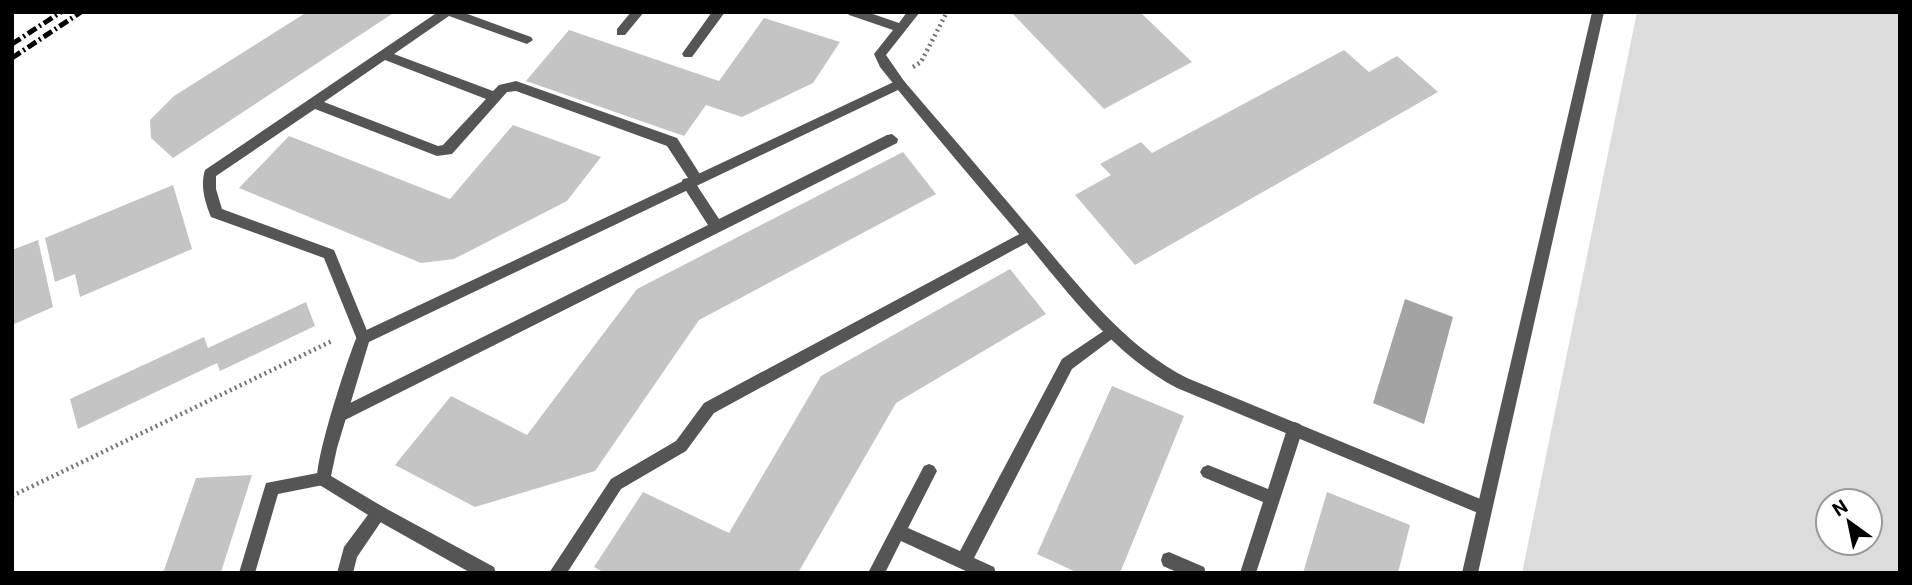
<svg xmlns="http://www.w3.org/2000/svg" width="1912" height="585" viewBox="0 0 1912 585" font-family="Roboto,sans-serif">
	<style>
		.green { fill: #dcdcdc; fill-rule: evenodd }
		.water { fill: #a3a3a3 }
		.building { fill: #c4c4c4 }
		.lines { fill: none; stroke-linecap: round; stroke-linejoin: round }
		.path { stroke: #777; stroke-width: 4.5; stroke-dasharray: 2 3.5; stroke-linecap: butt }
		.service { fill: #555; fill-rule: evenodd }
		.minor { fill: #555; fill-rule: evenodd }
		.tertiary { fill: #555; fill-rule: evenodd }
		.rail { stroke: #000; stroke-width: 5; stroke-dasharray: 10 3.5 2 3.5; stroke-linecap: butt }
	</style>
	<rect width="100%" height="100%" fill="#fff"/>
	<path class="green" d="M1637 12H1900V573H1522ZM1828 501H1870V543H1828Z"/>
	<path class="water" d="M1405 299 1453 317 1424 424 1373 403Z"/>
	<path class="building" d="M307 12H395L173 158 151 138 150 120 174 96Z
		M1011 12H1140L1192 62 1104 109Z
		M764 18 840 42 813 83 742 117 706 105 684 136 526 81 569 30 719 81Z
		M1344 50 1369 72 1397 56 1438 92 1135 265 1075 195 1111 175 1100 164 1141 142 1152 153Z
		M513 125 601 157 567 201 454 259 421 263 239 188 289 136 450 199Z
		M903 152 936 194 699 320 595 471 475 507 395 465 451 396 527 435 637 289Z
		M173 185 192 249 80 297 75 274 55 282 45 238Z
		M38 240 53 307 12 325V250Z
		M1010 269 1046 314 896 403 798 573H605L594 567 643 492 729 533 821 376Z
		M306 302 315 326 220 371 217 363 78 429 70 399 204 337 208 348Z
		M1112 386 1184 416 1120 573H1078L1037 554Z
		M252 475 221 572 163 573 196 478Z
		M1327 492 1410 525 1398 573H1303Z"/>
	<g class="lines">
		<path class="path" d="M913 67 921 62 947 12
			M12 496 332 341"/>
		<path class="service" d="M438 12H462L531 37 533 40 527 44 449 16 394 54 493 91 499 85 516 81 677 138 703 179 696 184 719 219 887 135 892 134 898 139 897 143 339 423 334 421 332 416 334 411 708 225 681 183 683 179 688 178 667 146 516 91 507 92 452 154 437 156 315 109 216 176V189L222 209 334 250 370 338 368 342 363 344 358 342 324 258 211 217C205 202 200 186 205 170ZM385 60 486 99 443 145 438 146 324 102Z
			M631 12H644L625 35H617V29Z
			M712 12H725L692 57H684L682 54 684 51Z
			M847 12H867L899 23 907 12H920L886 55 904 81 906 84 904 87H896L880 67 874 54 893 30 849 15Z
			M1027 230 1032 232 1034 236 1032 240 714 413 686 451 621 489 567 573H549L611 479 676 441 704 403Z
			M1111 326 1116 328 1118 332 1116 336 1072 369 974 558 994 567 996 573H970L901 541 885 573H868L924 466 929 464 934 466 937 471 908 528 960 551 1062 359Z
			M1295 422 1300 424 1303 429 1256 573H1240L1263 502 1203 477 1200 472 1203 467 1208 465 1268 489 1287 429 1290 424Z
			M323 472 328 474 331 479 328 484 278 494 255 573H239L266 483Z
			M379 505 385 508 387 513 357 557 353 573H337L344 547 373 508Z
			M1169 552 1204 567 1206 573H1179L1163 566 1161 560 1163 554Z"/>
		<path class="minor" d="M900 79 904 81C947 131 990 181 1033 232 1079 286 1123 345 1187 378L1490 503 1492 508 1490 513 1484 516 1478 513 1177 388C1113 354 1070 295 1025 241 982 191 940 141 898 90L369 342 337 448 331 476 385 508 494 567 496 573H471L373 518 318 484C311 469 349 354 358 334Z"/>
		<path class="tertiary" d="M1592 12H1604L1478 573H1462Z"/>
		<path class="rail" d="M12 44 61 12
			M12 58 81 12"/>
	</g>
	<rect width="1912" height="585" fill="none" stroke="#000000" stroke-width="28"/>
	<g transform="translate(1849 522) rotate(327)"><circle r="33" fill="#ffffff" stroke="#999999" stroke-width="2"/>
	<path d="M0-5L12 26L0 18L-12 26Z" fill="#000000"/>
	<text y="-10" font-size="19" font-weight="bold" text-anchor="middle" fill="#000000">N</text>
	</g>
</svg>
